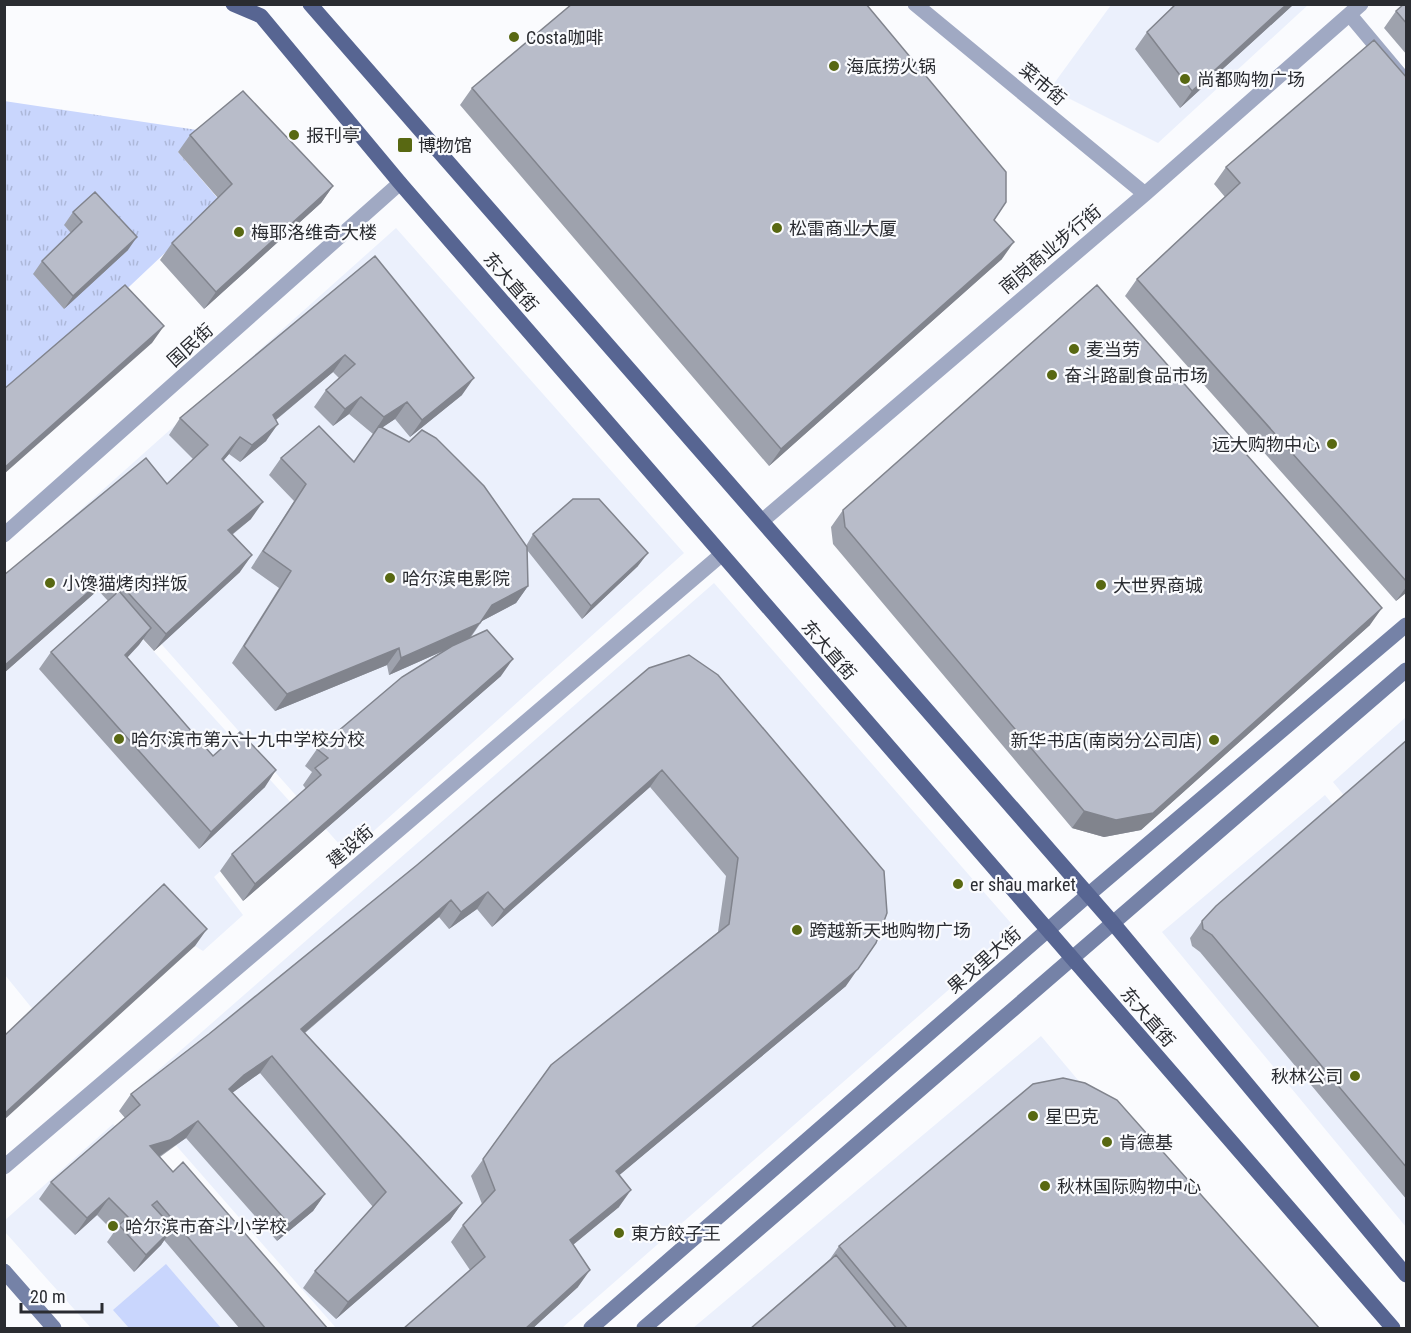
<svg xmlns="http://www.w3.org/2000/svg" width="1411" height="1333" viewBox="0 0 1411 1333" font-family="'Roboto Condensed','Noto Sans SC',sans-serif">
	<style>
		.built { fill: #ebf0fc }
		.grass { fill: url(#grass-tufts) }
		.pitch { fill: #c9d6fd }
		.lines { fill: none; stroke-linecap: round; stroke-linejoin: round }
		.pedestrian { stroke: #a0a9c3; stroke-width: 15 }
		.tertiary { stroke: #a0a9c3; stroke-width: 15 }
		.secondary { stroke: #7582a7; stroke-width: 15 }
		.primary { stroke: #576592; stroke-width: 15 }
		.wall { fill: #9ea2ad }
		.shaded-wall { fill: #81848d }
		.building { fill: #b8bcc9; stroke: #81848d; stroke-width: 1.5 }
		.poi-dot { fill: #586812; stroke: #fafbfe; stroke-width: 2 }
		.labels { text-anchor: middle; dominant-baseline: central; stroke-width: 4.5; stroke-linejoin: round; paint-order: stroke }
		.poi-label { font-size: 18px; fill: #2a2c31; stroke: #fafbfe; text-anchor: start }
		.street-label { font-size: 18px; fill: #2a2c31; stroke: #fafbfe }
	</style>
	<defs>
		<pattern id="grass-tufts" width="24" height="20" patternUnits="userSpaceOnUse" patternTransform="scale(1.5)"><rect width="24" height="20" fill="#c9d6fd"/><path d="M3 7l-1-3M5 7V3M7 7l1-3M15 17l-1-3M17 17v-4M19 17l1-3" fill="none" stroke="#adb8d9"/></pattern>
	</defs>
	<rect width="100%" height="100%" fill="#fafbfe"/>
	<path class="built" d="M1111 5H1308L1158 143 1050 89Z
		M396 228 684 553 348 854 59 529Z
		M714 583 1017 930 562 1328H336L131 1094Z
		M98 590 293 805 214 877 243 915 203 951 195 946 35 1012 5 975 4 673Z
		M1406 717V871L1333 782Z
		M1325 795 1406 893V1227L1162 932Z
		M1041 1036 1286 1328H693Z
		M113 1124 162 1179 175 1170 308 1328H91L5 1232 4 1221Z"/>
	<path class="grass" d="M4 101 204 131 178 152 220 201 113 302 4 396Z"/>
	<path class="pitch" d="M166 1264 221 1328H129L113 1310Z"/>
	<g class="lines">
		<path class="pedestrian" d="M915 4 1145 194
			M1350 15 1406 82
			M762 521 1145 194 1361 4"/>
		<path class="tertiary" d="M4 535 400 183
			M4 1167 721 555"/>
		<path class="secondary" d="M4 1271 54 1328
			M591 1328 1088 895 1406 625
			M644 1328 1406 670"/>
		<path class="primary" d="M233 4 261 16 400 183 1393 1328
			M310 4 1113 923 1406 1275"/>
	</g>
	<path class="wall" d="M1176 4H1294L1180 108 1135 49 1147 32Z
		M1407 4V55L1384 28 1396 11Z
		M1407 78V592L1396 601 1125 296 1137 279 1225 197 1214 184 1226 167Z
		M472 88 994 220 1002 259 769 466 460 105Z
		M190 135 333 186 321 203 204 309 160 260 172 243 218 198 178 152Z
		M73 212 128 250 64 309 33 274 42 261 71 233 64 225Z
		M375 256 462 395 410 437 395 419 382 427 526 546 533 534 638 566 582 619 527 550 528 586 516 603 482 621 471 637 501 676 243 901 220 871 232 854 306 789 303 785 312 772 305 766 317 749 443 651 389 675 387 665 275 711 232 663 279 588 251 568 294 501 269 475 281 458 354 462 374 433 373 434 349 414 333 426 314 407 326 390 339 378 333 372 276 420 266 441 240 462 229 454 223 461 251 519 232 535 240 572 154 651 143 639 127 657 213 756 265 787 199 849 39 669 51 652 108 601 98 590 4 673V575L167 484 193 459 169 435 180 418Z
		M843 510 1370 625 1141 830 1104 837 1072 828 833 544 831 527Z
		M649 668 846 986 619 1175V1207L573 1245 578 1287 532 1329H403L470 1270 451 1242 463 1225 482 1204 471 1176 551 1065 718 932 726 876 650 787 492 927 477 909 449 929 439 917 305 1033 462 1203 450 1220 336 1319 303 1288 315 1271 373 1207 260 1073 232 1093 325 1194 313 1211 277 1241 186 1138 160 1157 173 1172 328 1329H240L164 1240 161 1245 134 1272 107 1242 114 1232 97 1215 75 1235 39 1199 51 1182 125 1118 119 1111 131 1094 209 1034 417 865Z
		M1407 740V1200L1200 952 1192 946 1190 938 1202 921Z
		M839 1246 1320 1329H750L830 1259Z"/>
	<path class="shaded-wall" d="M1287 4H1294L1180 108 1192 91Z
		M333 186 321 203 204 309 216 292Z
		M137 237 128 250 64 309 73 296Z
		M1014 242 1002 259 769 466 781 449Z
		M164 326 152 343 4 474V468Z
		M345 355 333 372 261 432 273 415Z
		M474 378 462 395 410 437 422 420Z
		M361 397 349 414 333 426 345 409Z
		M407 402 395 419 373 434 384 417Z
		M278 424 266 441 240 462 252 445Z
		M240 437 229 454 210 476 222 459Z
		M263 502 251 519 216 547 228 530Z
		M648 553 638 566 582 619 591 606Z
		M252 555 240 572 154 651 166 634Z
		M110 573 98 590 4 673V666Z
		M528 586 516 603 480 622 492 605Z
		M1407 586V592L1396 601Z
		M1382 608 1370 625 1141 830 1104 837 1072 828 1084 811Z
		M480 623 468 640 389 675 401 658Z
		M151 628 139 645 114 672 125 655Z
		M399 648 387 665 275 711 287 694Z
		M513 659 501 676 243 901 255 884Z
		M276 770 265 787 199 849 211 832Z
		M662 770 650 787 492 927 504 910Z
		M488 892 477 909 449 929 461 912Z
		M451 900 439 917 289 1046 301 1029Z
		M207 929 195 946 4 1120V1114Z
		M876 943 846 986 604 1188 616 1171Z
		M272 1056 260 1073 232 1093 229 1089 244 1075Z
		M198 1121 186 1138 158 1157 150 1146Z
		M631 1190 619 1207 558 1257 570 1240Z
		M325 1194 313 1211 277 1241 289 1224Z
		M109 1198 97 1215 75 1235 87 1218Z
		M462 1203 450 1220 336 1319 348 1302Z
		M173 1228 161 1245 134 1272 146 1255Z
		M590 1270 578 1287 532 1329H525Z"/>
	<path class="building" d="M572 4H866L1006 172V202L994 220 1014 242 781 449 472 88Z
		M1176 4H1287L1192 91 1147 32Z
		M1404 4H1407V24L1396 11Z
		M1374 40 1407 78V582L1137 279 1240 183 1226 167Z
		M243 91 333 186 216 292 172 243 232 184 190 135Z
		M95 192 137 237 73 296 42 261 82 222 73 212Z
		M375 256 474 378 422 420 407 402 384 417 361 397 345 409 326 390 355 364 345 355 273 415 278 424 252 445 240 437 222 459 263 502 228 530 252 555 166 634 110 573 4 666V575L146 458 167 484 208 445 180 418Z
		M125 285 164 326 4 468V389Z
		M1097 285 1382 608 1153 813 1116 820 1084 811 845 527 843 510Z
		M319 426 354 462 379 426 409 442 422 430 436 438 484 486 527 547 528 586 492 605 480 623 401 658 399 648 287 694 244 646 291 571 263 551 306 484 281 458Z
		M573 499H599L648 553 591 606 533 534Z
		M119 591 151 628 125 655 213 756 240 732 276 770 211 832 51 652Z
		M487 630 513 659 255 884 232 854 321 775 315 768 328 758 317 749 402 677 452 646Z
		M689 655 718 675 884 871 887 913 876 943 858 969 616 1171 631 1190 570 1240 590 1270 525 1329H403L485 1257 463 1225 495 1190 483 1159 551 1065 729 924 738 858 662 770 504 910 488 892 461 912 451 900 301 1029 462 1203 348 1302 315 1271 386 1192 272 1056 244 1075 229 1089 325 1194 289 1224 198 1121 170 1140 150 1146 173 1172 183 1162 328 1329H266L157 1201 152 1205 173 1228 146 1255 119 1225 128 1217 109 1198 87 1218 51 1182 140 1105 131 1094 209 1034 417 865 649 668Z
		M1407 740V1168L1212 935 1203 929 1202 921 1216 906Z
		M164 884 207 929 4 1114V1036Z
		M1063 1078 1085 1083 1117 1100 1320 1329H908L839 1246 1033 1084Z
		M836 1255 897 1329H750Z"/>
	<g class="poi-dot">
		<circle cx="514" cy="37" r="6"/>
		<circle cx="834" cy="66" r="6"/>
		<circle cx="1185" cy="79" r="6"/>
		<circle cx="294" cy="135" r="6"/>
		<rect x="397" y="137" width="16" height="16" rx="3"/>
		<circle cx="777" cy="228" r="6"/>
		<circle cx="239" cy="232" r="6"/>
		<circle cx="1074" cy="349" r="6"/>
		<circle cx="1052" cy="375" r="6"/>
		<circle cx="1332" cy="444" r="6"/>
		<circle cx="390" cy="578" r="6"/>
		<circle cx="50" cy="583" r="6"/>
		<circle cx="1101" cy="585" r="6"/>
		<circle cx="119" cy="739" r="6"/>
		<circle cx="1214" cy="740" r="6"/>
		<circle cx="958" cy="884" r="6"/>
		<circle cx="797" cy="930" r="6"/>
		<circle cx="1355" cy="1076" r="6"/>
		<circle cx="1033" cy="1116" r="6"/>
		<circle cx="1107" cy="1142" r="6"/>
		<circle cx="1045" cy="1186" r="6"/>
		<circle cx="113" cy="1226" r="6"/>
		<circle cx="619" cy="1233" r="6"/>
	</g>
	<g class="labels">
		<g class="poi-label">
			<text x="526" y="37">Costa咖啡</text>
			<text x="846" y="66">海底捞火锅</text>
			<text x="1197" y="79">尚都购物广场</text>
			<text x="306" y="135">报刊亭</text>
			<text x="418" y="145">博物馆</text>
			<text x="789" y="228">松雷商业大厦</text>
			<text x="251" y="232">梅耶洛维奇大楼</text>
			<text x="1086" y="349">麦当劳</text>
			<text x="1064" y="375">奋斗路副食品市场</text>
			<text x="1320" y="444" text-anchor="end">远大购物中心</text>
			<text x="402" y="578">哈尔滨电影院</text>
			<text x="62" y="583">小馋猫烤肉拌饭</text>
			<text x="1113" y="585">大世界商城</text>
			<text x="131" y="739">哈尔滨市第六十九中学校分校</text>
			<text x="1202" y="740" text-anchor="end">新华书店(南岗分公司店)</text>
			<text x="970" y="884">er shau market</text>
			<text x="809" y="930">跨越新天地购物广场</text>
			<text x="1343" y="1076" text-anchor="end">秋林公司</text>
			<text x="1045" y="1116">星巴克</text>
			<text x="1119" y="1142">肯德基</text>
			<text x="1057" y="1186">秋林国际购物中心</text>
			<text x="125" y="1226">哈尔滨市奋斗小学校</text>
			<text x="631" y="1233">東方餃子王</text>
		</g>
		<g class="street-label">
			<text transform="translate(1043 84) rotate(40)">菜市街</text>
			<text transform="translate(1050 249) rotate(-40)">南岗商业步行街</text>
			<text transform="translate(511 282) rotate(49)">东大直街</text>
			<text transform="translate(190 345) rotate(-42)">国民街</text>
			<text transform="translate(829 650) rotate(49)">东大直街</text>
			<text transform="translate(350 846) rotate(-41)">建设街</text>
			<text transform="translate(984 960) rotate(-41)">果戈里大街</text>
			<text transform="translate(1148 1017) rotate(49)">东大直街</text>
		</g>
	</g>
	<rect width="1411" height="1333" fill="none" stroke="#2a2c31" stroke-width="12"/>
	<path d="M21 1303v9h81v-9" fill="none" stroke="#2a2c31" stroke-width="3"/>
	<text x="30" y="1303" font-size="18" fill="#2a2c31" stroke="#fafbfe" stroke-width="4.5" paint-order="stroke">20 m</text>
</svg>
